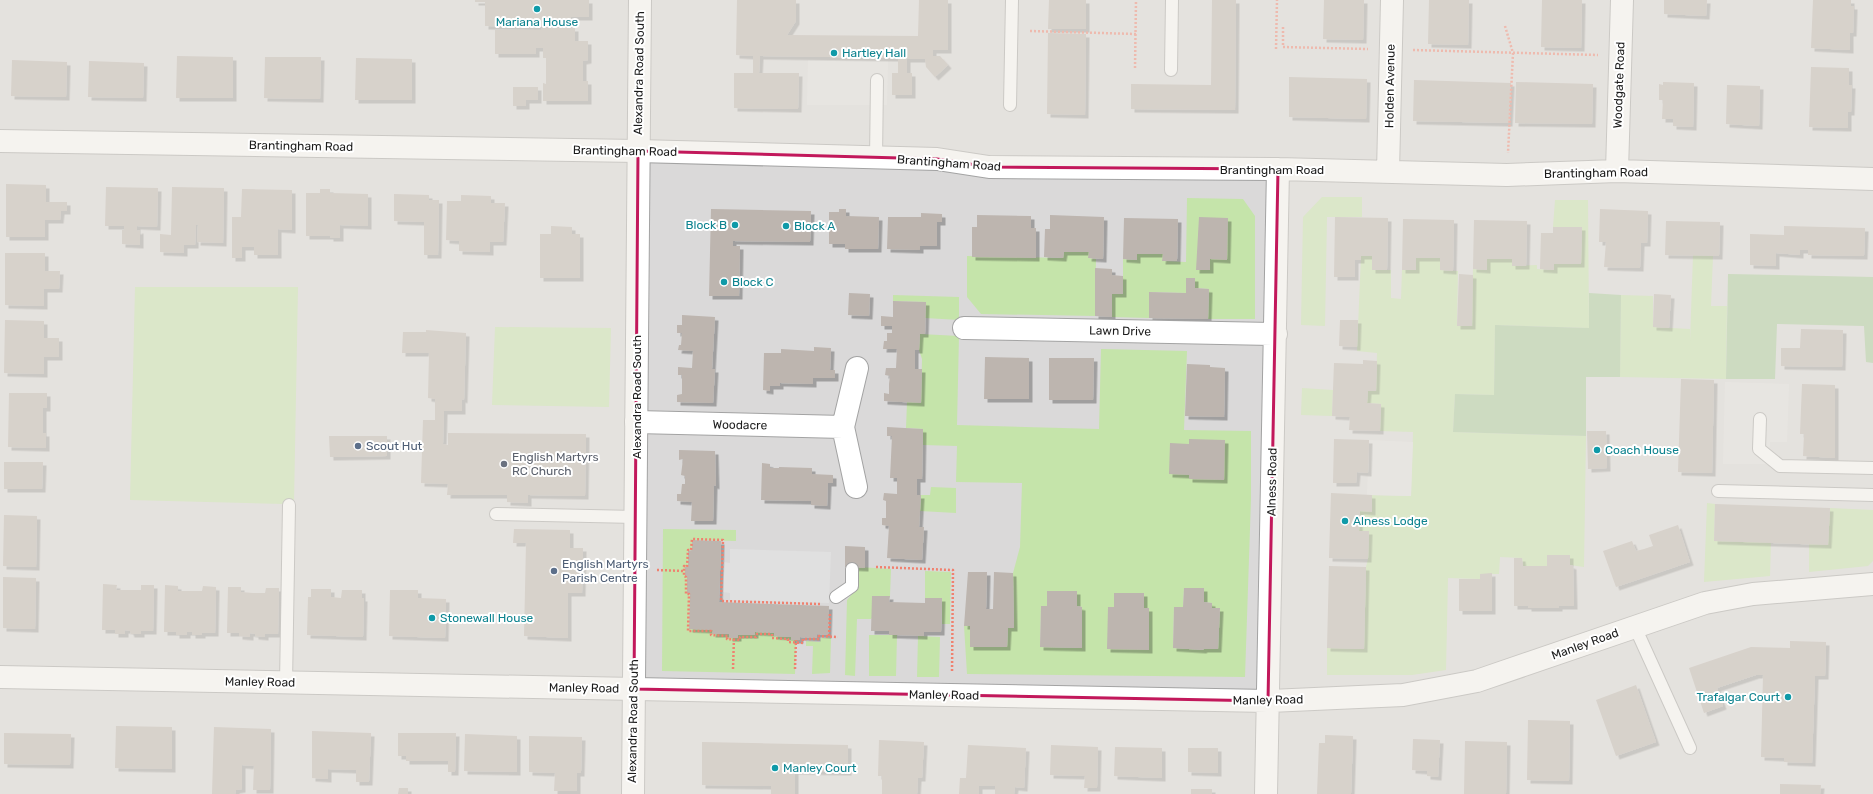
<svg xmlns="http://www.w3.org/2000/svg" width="1873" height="794" viewBox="0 0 1873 794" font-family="Rubik,sans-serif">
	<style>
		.residential { fill: #dad9d9 }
		.grass { fill: #c5e4aa; fill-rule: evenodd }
		.forest { fill: #a6ca99 }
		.parking { fill: #e0e0e0 }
		.building { fill: #bdb5af; filter: url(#shadow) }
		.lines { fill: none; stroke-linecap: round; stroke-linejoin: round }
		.service-casing { stroke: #a3a3a3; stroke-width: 14 }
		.minor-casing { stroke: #a3a3a3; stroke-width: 24 }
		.tertiary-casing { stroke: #a3a3a3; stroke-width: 24 }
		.path { stroke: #f0816f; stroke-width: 2.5; stroke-dasharray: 2 2; stroke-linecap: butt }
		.service { stroke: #fff; stroke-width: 12 }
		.minor { stroke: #fff; stroke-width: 22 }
		.tertiary { stroke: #fff; stroke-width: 22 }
		.marked { fill: none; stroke: #c2185b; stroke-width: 3; stroke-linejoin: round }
		.culture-dot { fill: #0f9aa8; stroke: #fff; stroke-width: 1.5 }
		.service-dot { fill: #5c6f8a; stroke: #fff; stroke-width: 1.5 }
		.worship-dot { fill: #6b7280; stroke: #fff; stroke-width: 1.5 }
		.labels { text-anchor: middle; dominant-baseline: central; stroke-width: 4; stroke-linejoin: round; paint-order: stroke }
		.culture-label { font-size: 12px; fill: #0d838f; stroke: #fff; text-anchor: start }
		.street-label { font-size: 12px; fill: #1c1c1c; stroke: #fff }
		.service-label { font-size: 12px; fill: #4e5e75; stroke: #fff; text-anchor: start }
		.worship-label { font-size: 12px; fill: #5b616d; stroke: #fff; text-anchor: start }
	</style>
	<defs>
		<filter id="shadow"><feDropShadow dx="3.5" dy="3.5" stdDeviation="0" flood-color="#0004"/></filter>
	</defs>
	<rect width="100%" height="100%" fill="#edeae2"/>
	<path class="residential" d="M0 0H1873V794H0Z"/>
	<path class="grass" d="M1322 197H1362V217H1327L1325 326 1301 325 1303 217Z
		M1187 198 1243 199 1255 216V319H1208L1209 289 1195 288V278H1186V293L1149 292V318L1112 317V294H1123V259L1137 260V254H1163V261L1186 262Z
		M1555 200H1588L1589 328 1495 325 1494 395 1455 394 1453 432 1586 436 1584 567 1570 565 1569 555H1547V566H1523L1522 558 1500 557 1499 574H1480V579L1448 578 1446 670 1412 675H1327V648L1364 649 1366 567 1368 559 1369 532 1359 531 1360 511H1372V495L1411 496 1413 432 1380 431 1381 404 1367 403 1368 391H1376L1377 353 1357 351 1361 256H1372V270H1391V298L1401 299 1402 270 1416 258H1440V270L1458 271 1457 326H1471L1473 269 1487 270V259H1512V266L1537 265V269L1554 270V264H1581L1582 227H1553Z
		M1064 252H1089V258L1096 259 1095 316 981 314 967 297V256L1063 258Z
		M1693 255 1713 256 1711 306H1727L1726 379 1620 377 1621 295 1653 296V327L1690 329V342Z
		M135 287H298L291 665 285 504 130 500Z
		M893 295 959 297V320L925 318 926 302 893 301Z
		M495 327 611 328 609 407 492 405Z
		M920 334 959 336 957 425 1099 429 1101 349 1187 351 1184 430 1251 431V499L1245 677 967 674 964 626H970V647H1007L1008 628 1014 627 1013 573 1020 547 1022 483 956 482 957 446 923 445V429L906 428 907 402H921L922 359 919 350ZM1184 588H1204V602L1212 603V608H1220L1218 649H1203V650L1173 648 1174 607H1183ZM1047 591 1077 592V606L1082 607 1081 648 1040 647 1041 606H1047ZM1114 593H1144V608H1149V649L1114 607Z
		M1302 388 1333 390 1332 416 1301 415Z
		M931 487 956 488V513L920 511 921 495H930Z
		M1707 503 1715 504 1714 541 1771 542 1770 576 1704 582Z
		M1830 508 1873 510V561L1868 566 1809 572V544H1828Z
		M663 529 736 530V541L692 540V550L688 551V567H685V576H687V592L690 593 689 629 713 630V634L755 635V632L774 633V636L791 637 796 640 795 674 662 671Z
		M858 567 891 569 890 596 871 619H857L855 676 845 675 847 600 857 588Z
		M925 571 951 572 950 624H942V598H925Z
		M869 635H897L896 676H869Z
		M918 636 940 637 939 677H917Z
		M821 638H831L830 673 812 674 813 646H806V641L820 642Z"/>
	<path class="forest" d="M1728 274 1873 277V363L1866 362 1864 326 1777 324 1775 379H1726Z
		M1589 293 1621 295 1620 377H1586V436L1453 432 1455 394 1494 395 1495 325 1589 328Z"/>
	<path class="parking" d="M808 60 888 61 887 105H807Z
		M1725 382 1789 384 1787 442H1770L1769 464H1723Z
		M1369 440 1413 442 1411 496 1367 495Z
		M730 549 831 552 829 603 730 600V593L723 592 724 562 730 563Z"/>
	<path class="building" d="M475 0H589V17H571V27L485 26V2H475Z
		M737 0H796V21L787 35 918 36 919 0H948V50H933V56H940L948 65 935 77 926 67 925 59H907V73H912V95H892V73H898V58L760 56 759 73H799L798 109 734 108V73H753V56L736 55Z
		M1049 0H1086V29H1048Z
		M1212 0H1236L1235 110 1131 109V84L1211 85Z
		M1324 0H1364L1363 40 1323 39Z
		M1429 0H1469L1468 45 1428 44Z
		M1542 0H1582L1581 48 1541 47Z
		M1664 0H1707L1706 16 1664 14Z
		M1813 0H1851V6H1854L1853 33H1850V50L1811 48Z
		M541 28H575V41H588V60L583 61V81H588V101H543V83L546 84V58H543V48H536V54H495V30H541Z
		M1048 33 1086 34 1085 115 1047 114Z
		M177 56 233 57V98H176Z
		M265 57H321L320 99 264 98Z
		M356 58 412 59V100H355Z
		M12 60 67 62 66 97 11 96Z
		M89 61 144 63 143 98 88 97Z
		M1811 67 1849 68V85H1852L1851 112H1848V128L1809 127Z
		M1289 77 1367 79 1366 119 1289 117Z
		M1414 80 1511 83 1509 123 1413 121Z
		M1516 82 1593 84 1592 124 1515 123Z
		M1663 82 1694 83 1693 127 1673 126V119H1662L1663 100H1659V84L1663 85Z
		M1727 85 1760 86 1759 126 1726 124Z
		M513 87H538V100H526V106H513Z
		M6 184 46 185V202H67V211H61L60 220H45V237H6Z
		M106 187 158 188 157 227 137 226V231L140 230V245L122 244V230H124V226H105Z
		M172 187 224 188 223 243 197 242 198 225H196L195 245H184V253L160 252V234L171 235Z
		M242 189 292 190V230L278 229V255H254V247H242V258H232V217H241Z
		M320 189H330V193L368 194V226L340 225V238H330V236H306V193H320Z
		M394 194 429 195V200H439L438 255H424V222L394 221Z
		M461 195 491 196V203H505L503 242H490V252L459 251V241L446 240 447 201H461Z
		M711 209 811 211 810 242 733 241V246H740L739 296H709Z
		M839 209H846V216L879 217 878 249H845V244H829V212H839Z
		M1600 209 1648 211 1647 243H1641L1640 268 1604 267 1606 242H1599Z
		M921 213 942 214V222H937V246H920V250L887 249 888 217H921Z
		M977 215 1031 216V228H1036V258L972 257V227H977Z
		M1050 215 1104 217 1103 259 1088 258 1089 252H1064L1063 258 1044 257 1045 229H1050Z
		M1199 217 1228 218 1227 260 1210 259V270H1196Z
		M1335 217 1388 218 1387 270H1372V256H1361V260H1355V277H1334Z
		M1124 218 1178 219 1177 261H1162L1163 254H1137V260L1123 259Z
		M1403 219 1454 220 1453 271 1440 270V258H1416V270H1402Z
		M1474 220 1527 221 1526 266H1512V259H1487V270L1473 269Z
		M1666 221 1720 222 1719 256 1665 255Z
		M551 226 572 227V234H580V278H540V234H551Z
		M1784 226 1865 228 1864 256 1808 255V250H1800V255L1776 253V266L1750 265V234L1784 235Z
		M1553 227H1582L1581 264H1554V270L1540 269 1541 233H1553Z
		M5 253H45V271H60L59 289H44V306L5 305Z
		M1095 268 1112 269V275L1123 276V294H1112V317L1095 316Z
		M1459 274 1473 275 1472 326H1457Z
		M1186 278H1195V288L1209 289 1208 319 1149 318V292L1186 293Z
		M849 293 870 294 869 316 848 315Z
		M1654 294 1671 295 1669 328 1653 327Z
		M893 301 926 302 925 334H920L919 350H915V369H922L921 403 884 401V393L889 394V384L890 376 885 375 886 368H896L897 349H883L884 341H887V333H892V326H881V316L893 317Z
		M682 315 715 317 712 369H715L713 403 677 402V395L682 394V375H678V367L692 368 693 351 678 350 679 345H681L682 333H677V325H682Z
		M5 320 44 321V338H59V357H44V374L4 373Z
		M1340 320H1358L1357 347 1339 346Z
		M1801 329 1843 330 1842 367 1781 366V348H1800Z
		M426 330 466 333 464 400 462 399V411H444L443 444 448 445V433L586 434 585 496 528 495V503L507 502V495H447L448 484 421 483 423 420H435V399L428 398 429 353H402L403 332H426Z
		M814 347 831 348 830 370H835V378H813V384L780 383V386H770V391L763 390 764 353H781V349L814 351Z
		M985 357 1029 358V399H984Z
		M1049 358H1094L1093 400H1049Z
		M1363 360 1377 361 1376 391H1368L1367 403 1381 404 1380 431 1349 430 1350 417 1332 416 1334 363 1363 364Z
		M1187 364 1210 365V367L1225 368 1224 417 1185 416Z
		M1681 379 1714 380 1712 473 1678 472Z
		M1802 384 1835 385V458L1803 456 1804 434H1800Z
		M9 393H47V408H43V433H46V448L8 447Z
		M887 427 923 429 922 479H917V495H921L919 527H924L922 560 887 558 889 526 882 525V518H886V501L883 500 884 493 897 494V478H890L892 436H887Z
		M1587 431H1606L1607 468 1588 469Z
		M329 436H387V456L330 457Z
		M1189 439 1225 440 1224 480 1189 479V475L1169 474 1170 443 1189 444Z
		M1334 439 1369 440 1368 473 1357 472 1356 483H1333Z
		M679 450 715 451 716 486 714 485 713 521H691L692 502 677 501V494H681L682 484H685V476L681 475 683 459 679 460Z
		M4 462H43L42 489H4Z
		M762 463 770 464V468H779V467L812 468V474L833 475V483H828L827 506 811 505V501L761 500Z
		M1331 493 1372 495V512L1360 511 1359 531H1369L1368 559 1329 558Z
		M1715 504 1830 508 1828 545 1714 541Z
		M4 515 37 516 36 567 3 566Z
		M1678 525 1690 562 1616 587 1603 551 1632 541 1636 551 1644 549 1653 546 1649 535Z
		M514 529 570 530V548H583L582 593H568V638L524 636 526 543H513Z
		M692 540 721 541 719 602 829 606 828 635 817 634V638L800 637V640H791V637L774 636V633L755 632V635H738V638H729V634H712L713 630 689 629 690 593H687V576H685V567H688V551L692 550Z
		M845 546 865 547V568L845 567Z
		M1547 555H1570V565L1573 566 1574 606H1559V608H1528V606H1514V558H1522L1523 566H1547Z
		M1329 566 1366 567 1364 649 1327 648Z
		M968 572H987L986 609H993L994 572 1013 573 1014 628H1008L1007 647H970V626H964Z
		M1492 573V611H1459V579H1480V574Z
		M3 577 36 578 35 629 3 628Z
		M103 584 117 585 116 590H141V585H154L153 631H141V634H131L130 631 125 630V634H115V630H102Z
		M165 585 178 586V591H202L203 586 216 587 215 633H202V635H192V632H187V635H176V632H164Z
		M228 587H241V592L253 593H265L266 588H279L278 634H265V637L255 636V634L250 633V637L239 636V633H227Z
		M1184 588H1204V602L1212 603V608H1220L1218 649H1203L1204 650 1173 648 1174 607H1183Z
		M311 589H331V597L341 598 342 590H362V598H364L363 637 307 635 308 597H311Z
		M390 590H418V598L446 599 445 638 389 636Z
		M1047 591H1077V606L1082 607V648L1040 647 1041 606H1047Z
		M1114 593H1144V608H1149V650L1107 649 1108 607H1114Z
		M872 596H890L889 602 925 603V598H942L941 632H924V636L897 635H889V631H871Z
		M1790 641 1826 642 1825 676H1815L1812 763 1784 762V758L1761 757 1763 675H1756L1717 688 1723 706 1704 713 1689 668 1751 647 1790 648Z
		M1636 685 1656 742 1616 756 1596 700Z
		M1528 720 1570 721 1569 781 1527 780Z
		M116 726 172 727V769L115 768Z
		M214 727 271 729 270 790H253L254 766 242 765V789L236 790 235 794H212Z
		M312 731 371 733 369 782H356V770L328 769V779L312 778Z
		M4 733 71 734 70 765 4 764Z
		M398 733H456L455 772H448V761H406V756H398Z
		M465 734 517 736V772L464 771Z
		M1325 735 1353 736 1351 794H1317L1319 743H1325Z
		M529 736 582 737 581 773H577V791H554L555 773 529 772Z
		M1413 739 1440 740 1438 777 1427 776V771L1412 770Z
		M879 740 924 742 922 778H918L917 794H882V776H878Z
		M1465 741 1507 742 1506 794H1464Z
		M702 742 848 745V772L795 771V794H771V786L702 785Z
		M968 745 1026 748 1024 788 1015 787 1014 794H995V786H979V794H959L960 778H966Z
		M1051 745 1098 747 1097 788H1084L1085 776 1050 775Z
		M1115 747 1162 748V778L1114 776Z
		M1188 748H1218V773L1188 772Z
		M1780 784 1821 785 1820 794H1780Z
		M399 788H408V794H398Z
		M1191 789H1212V794H1191Z"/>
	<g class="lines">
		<g class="service-casing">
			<path id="service" d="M1171 70 1172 0
				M1010 105 1012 0
				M876 158 877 80
				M1760 419 1759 449 1780 466 1873 468
				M1718 491 1873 495
				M496 514 636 517
				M836 597 852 586V569
				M1635 627 1690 748
				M286 683 289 505"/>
		</g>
		<g class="minor-casing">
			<path id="minor" d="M0 141 638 151 937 159 989 167 1278 169 1507 175 1617 171 1873 179
				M1617 171 1622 0
				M1388 172 1392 0
				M964 328 1276 334
				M636 422 843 427
				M856 487 843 427 857 368
				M0 677 1268 701 1403 695 1477 681 1705 603 1753 594 1873 584
				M1266 794 1278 169"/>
		</g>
		<g class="tertiary-casing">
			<path id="tertiary" d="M633 794 640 0"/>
		</g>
		<path class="path" d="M1505 26 1513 53 1508 153
			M1283 27V47L1368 49
			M1030 31 1136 34
			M1276 49 1277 0
			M1413 50 1598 55
			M1135 68 1136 0
			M876 567 953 570 952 673
			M657 570 684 571
			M820 604 721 601 723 540 692 539 691 550H688L687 567 684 566V576L686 577V594H689L688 631H711V635L728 636 727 639 740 640V637H756L757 634H772V638L788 639V642L803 643V639H819V636L838 637
			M829 636 830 613
			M733 669 734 637
			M795 669 796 640"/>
		<use href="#service" class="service"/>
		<use href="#minor" class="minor"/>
		<use href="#tertiary" class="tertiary"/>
	</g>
	<path d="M0 0H1873V794H0ZM638 151 937 159 989 167 1278 169 1268 701 634 689Z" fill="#edeae2" fill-opacity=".55" fill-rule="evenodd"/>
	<path class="marked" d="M638 151 937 159 989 167 1278 169 1268 701 634 689Z"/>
	<g class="culture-dot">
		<circle cx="537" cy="9" r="4"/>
		<circle cx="834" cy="53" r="4"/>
		<circle cx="735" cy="225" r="4"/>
		<circle cx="786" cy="226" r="4"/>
		<circle cx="724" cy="282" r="4"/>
		<circle cx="1597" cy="450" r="4"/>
		<circle cx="1345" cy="521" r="4"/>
		<circle cx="432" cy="618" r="4"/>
		<circle cx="1788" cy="697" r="4"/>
		<circle cx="775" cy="768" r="4"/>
	</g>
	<g class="service-dot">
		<circle cx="358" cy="446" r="4"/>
		<circle cx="554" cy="571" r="4"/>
	</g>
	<circle class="worship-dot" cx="504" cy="464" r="4"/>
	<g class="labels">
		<g class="culture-label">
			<text x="537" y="22" text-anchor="middle">Mariana House</text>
			<text x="842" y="53">Hartley Hall</text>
			<text x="727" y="225" text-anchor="end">Block B</text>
			<text x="794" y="226">Block A</text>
			<text x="732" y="282">Block C</text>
			<text x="1605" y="450">Coach House</text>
			<text x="1353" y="521">Alness Lodge</text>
			<text x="440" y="618">Stonewall House</text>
			<text x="1780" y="697" text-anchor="end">Trafalgar Court</text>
			<text x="783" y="768">Manley Court</text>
		</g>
		<g class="street-label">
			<text transform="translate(639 73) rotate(-89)">Alexandra Road South</text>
			<text transform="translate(1619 85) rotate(-88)">Woodgate Road</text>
			<text transform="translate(1390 86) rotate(-89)">Holden Avenue</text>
			<text transform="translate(301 146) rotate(1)">Brantingham Road</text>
			<text transform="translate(625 151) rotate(1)">Brantingham Road</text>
			<text transform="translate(949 163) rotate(4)">Brantingham Road</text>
			<text x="1272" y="170">Brantingham Road</text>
			<text transform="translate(1596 173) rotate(-1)">Brantingham Road</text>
			<text transform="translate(1120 331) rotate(1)">Lawn Drive</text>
			<text transform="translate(637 397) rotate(-90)">Alexandra Road South</text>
			<text transform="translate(740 425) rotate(1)">Woodacre</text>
			<text transform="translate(1272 482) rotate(-89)">Alness Road</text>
			<text transform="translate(1585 644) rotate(-20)">Manley Road</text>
			<text transform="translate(260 682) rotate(1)">Manley Road</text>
			<text transform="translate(584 688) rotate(1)">Manley Road</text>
			<text transform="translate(944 695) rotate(1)">Manley Road</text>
			<text transform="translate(1268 700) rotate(-1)">Manley Road</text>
			<text transform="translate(633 721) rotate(-89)">Alexandra Road South</text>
		</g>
		<g class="service-label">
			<text x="366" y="446">Scout Hut</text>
			<text x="562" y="564">English Martyrs<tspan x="562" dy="14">Parish Centre</tspan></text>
		</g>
		<g class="worship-label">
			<text x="512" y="457">English Martyrs<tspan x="512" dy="14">RC Church</tspan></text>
		</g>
	</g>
</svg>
